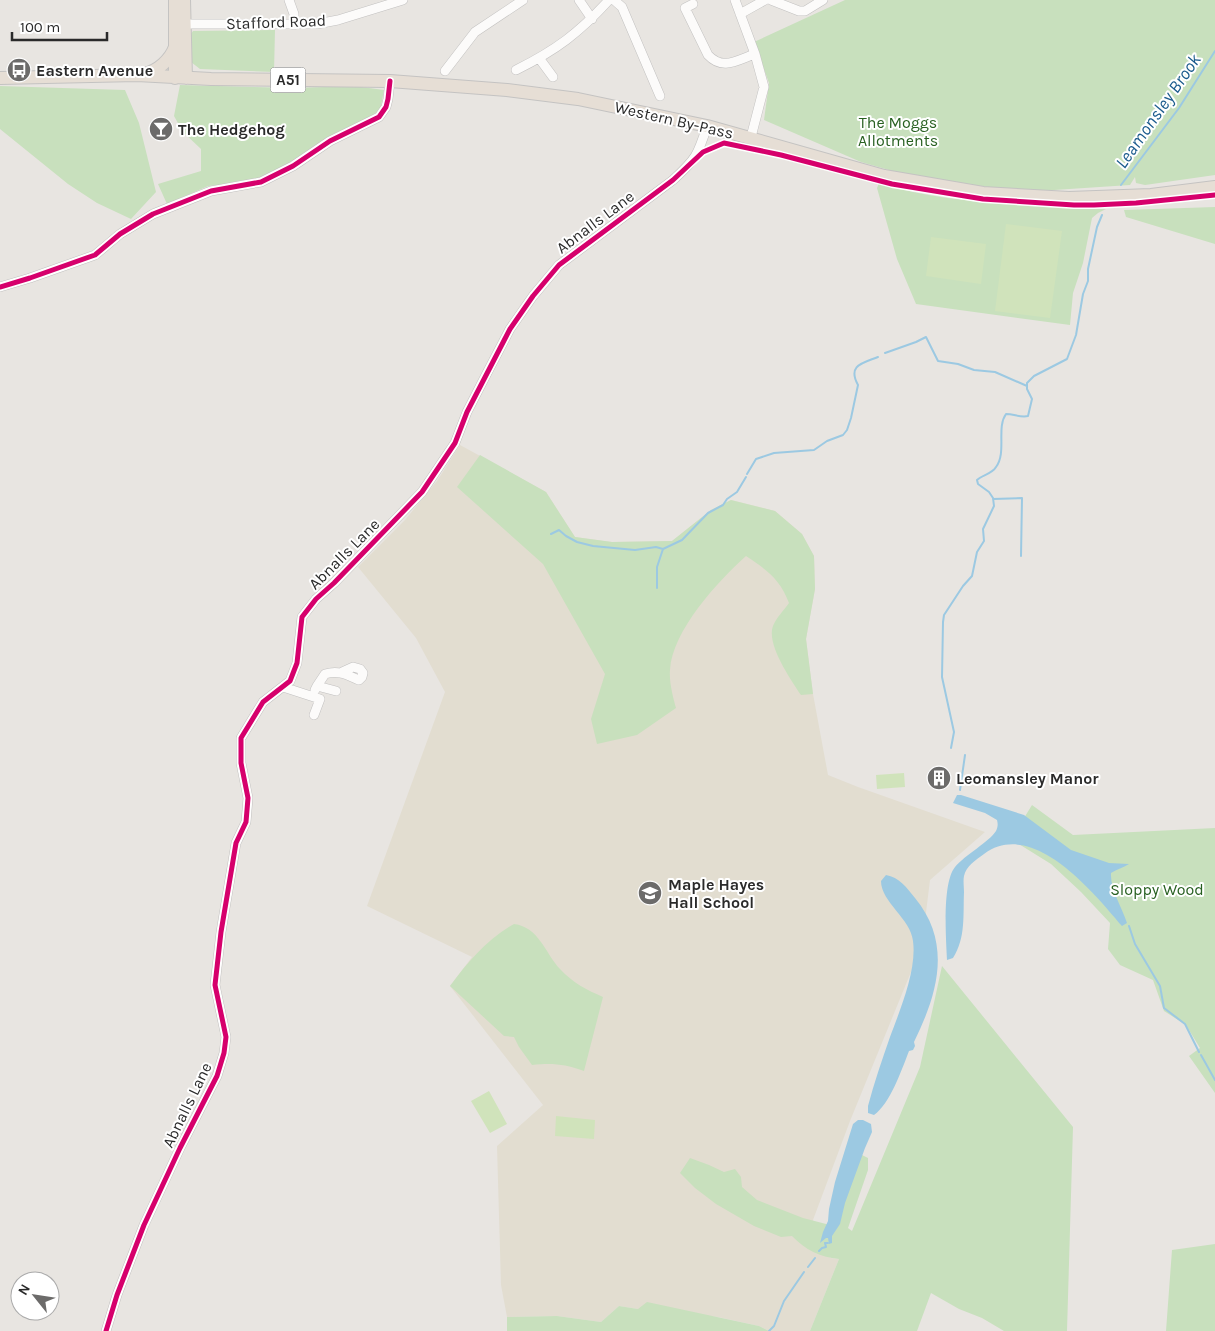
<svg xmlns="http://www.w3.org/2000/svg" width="1215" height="1331" viewBox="0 0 1215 1331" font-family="Karla,sans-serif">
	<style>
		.education { fill: #e2ddd0 }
		.green { fill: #c8e0bd }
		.pitch { fill: #d0e3bb }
		.water { fill: #9cc9e2 }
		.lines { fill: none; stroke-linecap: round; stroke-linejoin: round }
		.stream { stroke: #9cc9e2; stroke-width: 2 }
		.minor-casing { stroke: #c2c1c0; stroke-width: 10 }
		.highway-casing { stroke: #c4c3c2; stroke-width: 14 }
		.minor { stroke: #fcfbfa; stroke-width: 9 }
		.highway { stroke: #e6ded5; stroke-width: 12 }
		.cycleway-casing { stroke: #fff; stroke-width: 8 }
		.cycleway { stroke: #d6006c; stroke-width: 5 }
		.labels { text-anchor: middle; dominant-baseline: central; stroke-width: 4; stroke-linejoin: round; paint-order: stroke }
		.shield { fill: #fff; stroke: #6a6a6a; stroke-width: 1 }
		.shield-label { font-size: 15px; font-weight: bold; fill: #2a2a2a }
		.street-label { font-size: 16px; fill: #2a2a2a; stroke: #fff }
		.poi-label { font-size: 16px; font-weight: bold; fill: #2a2a2a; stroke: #fff; text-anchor: start }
		.park-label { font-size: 16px; fill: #286021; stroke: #fff }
		.water-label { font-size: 18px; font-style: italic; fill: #1b5b8d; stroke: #fff }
	</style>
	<rect width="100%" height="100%" fill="#e8e5e1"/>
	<path class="education" d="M460 445 546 492 575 537 612 542 672 541 711 510 731 500 775 511 802 534 814 556 815 589 806 639 813 694 828 775 858 787 985 832 930 880 922 945 850 1121 813 1220 830 1258 839 1259 810 1331H769L759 1326 718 1317 638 1309 619 1306 601 1322 557 1316 507 1317 501 1285 497 1146 543 1105 450 986 472 957 367 906 445 692 416 638 358 567 405 520 437 481Z"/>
	<path class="green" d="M845 0H1215V175L1145 185 1136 183 1135 177 1130 185 1039 191 987 187 910 176 861 162 764 120 769 83 754 42Z
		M275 30 274 72 200 69 191 62 189 37 193 31Z
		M180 85 293 88 354 86 384 90 379 117 261 182 208 186 167 204 158 184 201 171V149L183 132 174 116Z
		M0 86 125 90 139 123 156 192 131 219 97 203 68 184 0 129Z
		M879 183C952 206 1030 203 1106 209L1098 213 1092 218 1083 263 1073 293 1070 325 916 304 897 259 877 188Z
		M1215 207V244L1126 217 1124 210Z
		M480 455 546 492 575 537 612 542 672 541 711 510 731 500 775 511 802 534 814 556 815 589 806 639 813 694 801 695C791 680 766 644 773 626 776 618 784 610 789 603 780 579 767 570 746 556 718 581 672 631 670 670 669 682 673 697 676 708L637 735 597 744 591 719 605 674 543 564 457 487Z
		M1032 805 1073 835 1215 828V1093L1189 1056 1200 1048 1186 1025 1164 1011 1153 980 1120 965 1108 949 1110 923 1081 892 1051 864 1011 839Z
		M514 924C539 927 545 953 560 969 573 983 587 990 603 997L584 1071C564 1064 553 1063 532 1065L519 1047 514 1037 504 1036 450 986C468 962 487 939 514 924Z
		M942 966 1073 1127 1067 1331H1004L982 1318 959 1309 931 1293 917 1331H810L839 1259C819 1257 806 1250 792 1236L781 1237 754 1226 716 1204 695 1188 680 1173 690 1158 709 1165 724 1172 735 1169 741 1177 742 1187 757 1200 803 1218 830 1225 862 1155 868 1158V1170L848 1228 852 1231 920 1067Z
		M1215 1244V1331H1166L1172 1250Z
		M647 1302 759 1326 769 1331H507V1317L557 1316 601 1322 619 1306 638 1309Z"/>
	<path class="pitch" d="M1006 224 1062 231 1050 318 995 311Z
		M931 237 986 244 981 284 926 276Z
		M904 773 905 787 877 789 876 775Z
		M489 1091 507 1124 490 1133 471 1101Z
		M556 1116 595 1120 594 1139 555 1136Z"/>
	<path class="water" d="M957 795H961L1024 815 1071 850 1109 863 1129 864C1123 868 1117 869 1111 873 1110 889 1122 907 1127 923L1122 926C1093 892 1033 818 984 854 976 860 966 866 964 876 963 881 964 887 964 892 963 914 966 938 953 958L947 960C946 938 942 883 955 867 965 855 989 842 996 831 998 827 998 824 997 820L985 813 953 803Z
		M886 875C899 877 907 888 915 898 953 944 937 995 914 1042L915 1046 913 1050 909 1051C902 1069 890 1104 874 1115L868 1113V1106C874 1083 882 1060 890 1037 900 1010 917 970 913 941 911 919 881 902 881 881Z
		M858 1120H863L871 1124 872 1132 865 1148 845 1203 840 1224 832 1236V1243L829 1244 828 1238H826L820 1243 823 1232 828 1221 829 1209 835 1182 853 1124Z"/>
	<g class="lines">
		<path class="stream" d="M1121 185 1179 108 1215 51
			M885 353 916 342 926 337 938 361 958 364 974 370 995 372 1027 386
			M747 474 756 459 774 453 814 450 827 441 843 435 847 430 851 418 858 385C847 365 863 363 878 357
			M993 499 1022 498 1021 556
			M551 534 559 530 566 536 577 542 593 546 635 550 656 547 663 549 682 540 708 513 723 505 727 499 737 492 746 477
			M657 588V567L663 549
			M951 748 954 732 942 677 943 622 944 615 963 586 972 576 977 552 984 541 983 529 994 506 993 498 989 492 978 484 977 480C982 475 992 474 996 467 1007 452 996 428 1006 414 1014 414 1021 418 1028 416L1032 399 1027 389V383L1034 376 1067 359 1076 335 1083 294 1088 281V269L1097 227 1102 215
			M960 790 965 755
			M1129 926 1135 944 1160 986 1164 1008 1185 1024 1199 1052
			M1201 1055 1215 1080
			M819 1251 822 1248 826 1247 825 1243H828
			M808 1267 815 1258
			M769 1331 774 1326 784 1301 804 1272"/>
		<g class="minor-casing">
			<path id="minor" d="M289 0 294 14V25
				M579 0 592 19
				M614 0 622 7 660 96
				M735 0 755 54 764 87 751 137
				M771 0 799 11H805L823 0
				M693 4 685 8 708 55C723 71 737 60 755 54
				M740 14 765 0
				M181 24H317L338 20 403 0
				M539 58 553 77
				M516 70C556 50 579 33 609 0
				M445 71 475 32 523 0
				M0 287 30 278 95 255 120 234 153 214 211 191 261 182 293 166 330 141 379 117 386 107 388 99 390 81
				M317 686 325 674C339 670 347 675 359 680L362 677 363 673 360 669 353 667 342 672
				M283 687 320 699 314 715
				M315 690 317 686 336 691
				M106 1331 117 1295 144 1225 180 1148 217 1076 224 1053 226 1037 215 985 221 932 236 843 246 822 248 798 241 763V738L263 702 290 681 297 663 302 617 316 599 334 583 422 492 455 443 467 412 487 373 510 329 533 296 559 265 673 180C696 159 698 155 707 126"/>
		</g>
		<g class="highway-casing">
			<path id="highway" d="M184 0 186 78
				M144 74C158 71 170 60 175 47
				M0 78 137 75 211 79 390 81 507 90 578 99 707 126 884 176 983 193 1069 198 1151 195 1215 187
				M175 78V0"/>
		</g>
		<use href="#minor" class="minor"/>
		<use href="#highway" class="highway"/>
		<g class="cycleway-casing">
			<path id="cycleway" d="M0 287 30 278 95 255 120 234 153 214 211 191 261 182 293 166 330 141 379 117 386 107 388 99 390 81
				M106 1331 117 1295 144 1225 180 1148 217 1076 224 1053 226 1037 215 985 221 932 236 843 246 822 248 798 241 763V738L263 702 290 681 297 663 302 617 316 599 334 583 422 492 455 443 467 412 510 329 533 296 559 265 673 180 703 152 724 143 781 155 892 184 983 199 1074 205H1094L1136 203 1215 195"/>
		</g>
		<use href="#cycleway" class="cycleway"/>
	</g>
	<defs>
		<g id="bus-disc" transform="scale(1.25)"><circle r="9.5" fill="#6c6b6a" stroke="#fff"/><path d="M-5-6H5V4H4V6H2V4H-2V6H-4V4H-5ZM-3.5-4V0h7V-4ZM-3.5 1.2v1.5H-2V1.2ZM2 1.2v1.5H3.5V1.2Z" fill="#fff"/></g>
		<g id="bar-disc" transform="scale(1.25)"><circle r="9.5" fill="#6c6b6a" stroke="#fff"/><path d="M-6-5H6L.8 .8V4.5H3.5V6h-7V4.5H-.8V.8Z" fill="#fff"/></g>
		<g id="building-disc" transform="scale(1.25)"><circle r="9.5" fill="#6c6b6a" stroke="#fff"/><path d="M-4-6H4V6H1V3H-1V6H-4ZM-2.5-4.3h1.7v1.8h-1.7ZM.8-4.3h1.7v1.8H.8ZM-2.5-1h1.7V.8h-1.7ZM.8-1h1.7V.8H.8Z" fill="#fff"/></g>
		<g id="school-disc" transform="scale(1.25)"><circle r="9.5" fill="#6c6b6a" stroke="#fff"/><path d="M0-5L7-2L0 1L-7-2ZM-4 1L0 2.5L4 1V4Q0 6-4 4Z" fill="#fff"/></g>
	</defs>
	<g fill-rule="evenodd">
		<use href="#bus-disc" x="19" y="70"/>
		<use href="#bar-disc" x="161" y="129"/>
		<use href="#building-disc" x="939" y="778"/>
		<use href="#school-disc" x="650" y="893"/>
	</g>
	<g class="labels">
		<rect class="shield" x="270.5" y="67.5" width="35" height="25" rx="4"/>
		<g class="shield-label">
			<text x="288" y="80">A51</text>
		</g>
		<g class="street-label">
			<text transform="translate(276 22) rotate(-2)">Stafford Road</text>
			<text transform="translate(674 120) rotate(13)">Western By-Pass</text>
			<text transform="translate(595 222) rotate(-37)">Abnalls Lane</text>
			<text transform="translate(344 554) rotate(-45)">Abnalls Lane</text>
			<text transform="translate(187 1105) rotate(-64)">Abnalls Lane</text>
		</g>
		<g class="poi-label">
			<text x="36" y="70">Eastern Avenue</text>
			<text x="178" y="129">The Hedgehog</text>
			<text x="956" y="778">Leomansley Manor</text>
			<text x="668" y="884">Maple Hayes<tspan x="668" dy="18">Hall School</tspan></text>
		</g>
		<g class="park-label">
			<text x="898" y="122">The Moggs<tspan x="898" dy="18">Allotments</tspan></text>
			<text x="1157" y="889">Sloppy Wood</text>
		</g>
		<g class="water-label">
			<text transform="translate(1158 111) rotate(-55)">Leamonsley Brook</text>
		</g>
	</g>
	<g transform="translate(35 1296) rotate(300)"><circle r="24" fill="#ffffff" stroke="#aaaaaa"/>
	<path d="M0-4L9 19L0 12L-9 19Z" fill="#6c6b6a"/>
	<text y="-8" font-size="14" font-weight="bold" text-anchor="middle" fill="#2a2a2a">N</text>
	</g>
	<path d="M12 32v8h95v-8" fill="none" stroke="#2a2a2a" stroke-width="2.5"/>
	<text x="20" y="32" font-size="15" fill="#2a2a2a" stroke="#ffffff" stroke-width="4" paint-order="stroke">100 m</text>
</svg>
